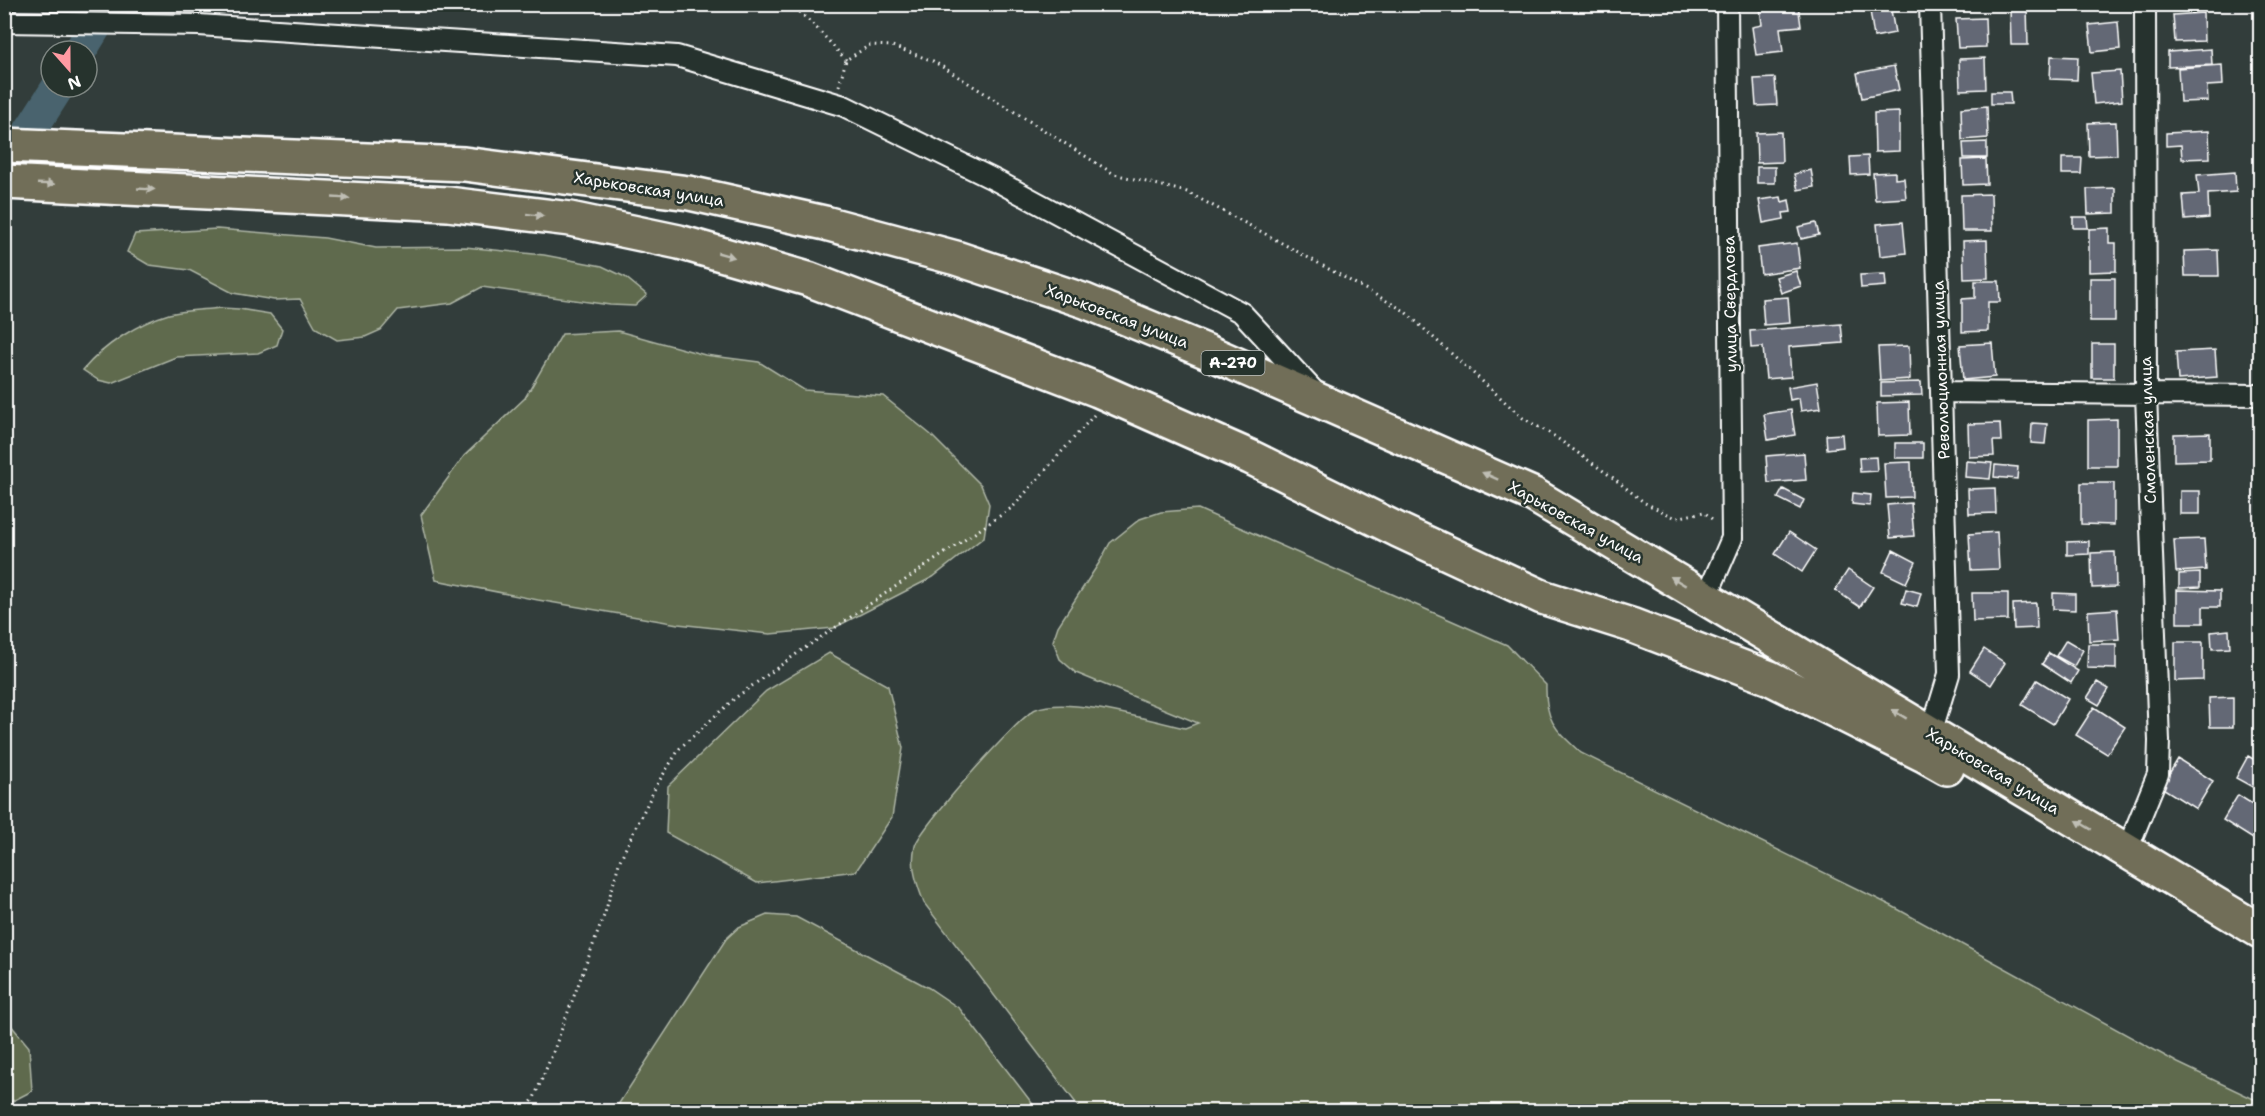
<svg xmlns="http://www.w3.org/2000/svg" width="2265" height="1116" viewBox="0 0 2265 1116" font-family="'Shantell Sans',sans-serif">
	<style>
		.green { fill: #5e6b4d; stroke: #aeb5a6; stroke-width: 1.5 }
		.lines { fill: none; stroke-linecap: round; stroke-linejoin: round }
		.river { stroke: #48646e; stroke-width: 33 }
		.building { fill: #636774; stroke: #fff; stroke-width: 1.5 }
		.street-casing { stroke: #fff; stroke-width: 24 }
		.highway-casing { stroke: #fff; stroke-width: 38 }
		.path { stroke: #fff; stroke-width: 3; stroke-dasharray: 1.5 4.5; stroke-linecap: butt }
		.street { stroke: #26332d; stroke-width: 20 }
		.highway { stroke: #716e59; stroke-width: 33 }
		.oneway { fill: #bfbeb4 }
		.labels { text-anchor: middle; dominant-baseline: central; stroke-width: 5; stroke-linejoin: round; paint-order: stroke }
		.shield { fill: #26332d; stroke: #bec2c0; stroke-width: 1.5 }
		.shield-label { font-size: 15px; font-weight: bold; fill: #fff }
		.street-label { font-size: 16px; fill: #fff; stroke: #26332d }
	</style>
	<rect width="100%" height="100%" fill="#323d3b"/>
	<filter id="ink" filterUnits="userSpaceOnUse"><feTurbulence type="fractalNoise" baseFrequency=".0167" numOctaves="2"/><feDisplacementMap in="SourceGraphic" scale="12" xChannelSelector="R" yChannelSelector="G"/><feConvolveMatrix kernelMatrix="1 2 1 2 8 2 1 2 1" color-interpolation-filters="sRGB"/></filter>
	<g filter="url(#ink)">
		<path class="green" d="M217 229 325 238 376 248 465 247 544 255 602 266 625 277 647 295 635 306 610 305 482 287 452 303 398 310 381 330 365 337 337 340 316 328 300 299 274 300 233 293 189 270 149 265 127 252 135 234Z
			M221 308 239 309 270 314 282 329 277 345 258 353 176 357 111 383 98 380 83 370C104 345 138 323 169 314 186 310 204 310 221 308Z
			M618 331 705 355 759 362 804 390 883 396 930 434 981 485 989 504 984 537 933 577 834 628 770 634 678 624 538 600 436 580 421 515 464 456 525 398 562 334Z
			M1198 509 1507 645 1546 685C1545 721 1555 729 1581 753L1892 906 2178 1063 2260 1102V1111H1082L924 903C917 884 910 867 915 846 918 830 1020 715 1036 709 1068 696 1149 720 1185 728L1198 723 1076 673 1060 659 1053 641 1058 626 1099 563 1110 543 1140 519 1161 512Z
			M829 653 888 686 903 748 892 817 856 871 757 883 666 833 668 786 766 691Z
			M767 915 796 917 929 988 960 1009 1038 1111H614L726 939 739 927Z
			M5 1018 29 1047 32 1091 5 1105Z"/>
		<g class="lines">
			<path class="river" d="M80 51 109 4
				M4 172 58 87"/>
		</g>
		<path class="building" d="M1781 4H1798L1801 26 1780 28 1783 52 1756 55 1752 27 1762 25 1760 7Z
			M1869 4H1890L1895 33 1874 37Z
			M2027 7 2028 45H2011L2010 8Z
			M2203 13 2204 41 2175 42 2173 15Z
			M1985 18 1986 47 1958 48 1956 19Z
			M2118 22 2120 49 2092 52 2089 25Z
			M2211 49 2212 65 2168 67V52Z
			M2051 56 2078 57 2077 80 2050 79Z
			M1985 58 1986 89 1960 90 1959 59Z
			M2222 65 2223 85 2207 86 2208 101 2180 102 2178 68Z
			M1894 66 1899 90 1862 98 1857 73Z
			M2120 71 2122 101 2094 104 2091 73Z
			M1775 78 1777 105 1756 106 1754 79Z
			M1991 92H2010L2011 104H1991Z
			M1987 106 1988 138 1962 140 1961 108Z
			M1899 112V151L1875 152 1874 113Z
			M2116 122 2117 155 2089 156 2088 123Z
			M2209 131 2210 158 2182 159 2181 145 2166 146V133Z
			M1781 132 1782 162 1757 163 1756 133Z
			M1987 142V158H1964L1963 143Z
			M1868 156 1869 174 1851 175 1850 157Z
			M2062 158H2082L2081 174H2062Z
			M1986 159 1987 184 1963 185 1962 160Z
			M1757 167H1775V183H1757Z
			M1811 170 1814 187 1798 190 1794 174Z
			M1895 172V179L1904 178 1906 198 1875 200 1873 173Z
			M2235 172 2236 192 2208 194 2209 218 2185 220 2183 195 2199 194 2197 175Z
			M2115 188V213L2088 214 2087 189Z
			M1991 194 1992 231H1962L1961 195Z
			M1781 197 1782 202 1789 200 1791 212 1783 213 1784 219 1763 223 1759 200Z
			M2073 217H2087L2088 228H2073Z
			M1903 222 1906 253 1880 256 1877 224Z
			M1816 223 1819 235 1801 239 1798 227Z
			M2109 228V243H2116V271L2089 272V229Z
			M1987 240 1988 278 1964 279 1963 241Z
			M1797 243 1800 268 1761 274 1758 248Z
			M2218 250 2219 276H2185L2184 251Z
			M1796 271 1801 286 1781 293 1776 277Z
			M1885 274 1886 286 1861 288 1860 275Z
			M2090 278H2115V321H2090Z
			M1975 281H1999L2000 302H1988V331L1962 332V299L1975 298Z
			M1788 297 1790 323 1764 325 1762 299Z
			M1841 324 1843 343 1789 347 1791 377 1766 379 1763 347 1751 348 1750 331Z
			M1992 343 1995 377 1963 380 1960 345Z
			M2092 344H2114V378H2092Z
			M1909 346 1910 379 1880 381 1878 347Z
			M2215 350 2217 377 2178 380 2176 352Z
			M1817 382 1821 408 1801 411 1799 398 1790 400 1788 387Z
			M1921 382 1922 395 1881 396V383Z
			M1909 402 1910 435 1878 436 1877 403Z
			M1791 410 1795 435 1768 440 1764 414Z
			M2117 419V466H2088V420Z
			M2000 423 2001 441H1993L1994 456 1969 457 1968 424Z
			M2032 423 2047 424 2045 444 2031 443Z
			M2210 433V460L2174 461V434Z
			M1842 434 1843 447 1827 449 1826 435Z
			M1895 443H1923V458H1895Z
			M1804 453 1806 480 1768 483 1766 456Z
			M1876 457 1877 471 1860 472 1859 458Z
			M1966 461 1992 463 1990 479 1965 477Z
			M1911 462 1912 497 1886 498 1884 463Z
			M1995 465 2018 467 2017 479 1994 477Z
			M2081 483H2114V525L2081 524Z
			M1995 488 1996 513 1969 514 1968 489Z
			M1783 489 1804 500 1800 509 1778 498Z
			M2180 491H2200V514H2180Z
			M1853 493 1871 495 1870 506 1852 504Z
			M1911 503 1914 536 1890 538 1887 505Z
			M1789 532 1816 550 1802 572 1775 554Z
			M1997 532 1999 569 1971 570 1969 534Z
			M2204 539 2206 570 2176 572 2174 540Z
			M2089 541V554L2067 555V542Z
			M1893 550 1916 562 1906 583 1883 572Z
			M2115 552 2116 587 2092 588 2091 553Z
			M1848 570 1873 587 1860 607 1835 590Z
			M2200 573V587L2179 588V574Z
			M1906 589 1921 593 1917 607 1902 603Z
			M2177 590 2220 591V607H2203V623H2177Z
			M1972 593H2008V620L1973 621Z
			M2053 593 2075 594V610L2053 609Z
			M2036 603 2037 628 2014 629 2013 604Z
			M2117 609 2119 639 2089 641 2088 611Z
			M2229 630 2230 648 2212 649 2211 632Z
			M2066 640 2083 650 2074 666 2056 656Z
			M2175 642H2203V680L2175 681Z
			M2088 644H2116V669L2087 668Z
			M1984 649 2005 663 1991 685 1970 671Z
			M2049 653 2078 671 2071 683 2042 664Z
			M2037 680 2068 699 2053 724 2022 705Z
			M2097 682 2109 689 2099 705 2087 698Z
			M2233 697V727H2210L2209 698Z
			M2094 707 2125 727 2107 754 2076 735Z
			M2248 756 2260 763V780L2256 789 2236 778Z
			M2178 759 2213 781 2196 809 2161 787Z
			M2238 795 2257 807 2255 811 2260 815V828L2253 839 2223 820Z"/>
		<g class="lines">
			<g class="street-casing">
				<path id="street" d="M1930 4 1949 674 1931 733
					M4 22 199 25 677 56 844 106 997 181 1242 313 1315 392
					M1942 392 2260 395
					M1706 598 1732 538 1727 4
					M2127 850 2158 774 2159 741 2146 394 2145 4"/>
			</g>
			<g class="highway-casing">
				<path id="highway" d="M4 145 464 164 689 193 825 223 956 258 1085 301 1208 352 1532 494 2260 931
					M4 182 448 204 570 219 679 242 808 279 1098 390 1250 457 1398 530 1542 597 1631 625 1770 678 1924 755 1947 768"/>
			</g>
			<path class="path" d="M790 4 814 25 846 60
				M839 86 846 60 870 45 892 46 933 61 1114 174 1187 192 1260 231 1403 310 1523 418 1554 436 1612 477 1645 503 1676 518 1704 512 1713 520
				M525 1112 534 1098 552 1055 605 913 620 860 656 786 680 748 735 698 802 650 1013 507 1094 415"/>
			<use href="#street" class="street"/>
			<use href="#highway" class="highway"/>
		</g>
		<defs><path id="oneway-solid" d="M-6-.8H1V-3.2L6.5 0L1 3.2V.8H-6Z" transform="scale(1.5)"/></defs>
		<g class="oneway">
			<use href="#oneway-solid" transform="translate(46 184) rotate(2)"/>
			<use href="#oneway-solid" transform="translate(146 189) rotate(3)"/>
			<use href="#oneway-solid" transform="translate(341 198) rotate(3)"/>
			<use href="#oneway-solid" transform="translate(535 215) rotate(7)"/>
			<use href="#oneway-solid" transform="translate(726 255) rotate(16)"/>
			<use href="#oneway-solid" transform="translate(1490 476) rotate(-156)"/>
			<use href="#oneway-solid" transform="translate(1678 581) rotate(-149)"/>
			<use href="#oneway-solid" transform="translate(1899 714) rotate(-149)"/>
			<use href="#oneway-solid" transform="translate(2084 825) rotate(-149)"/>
		</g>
	</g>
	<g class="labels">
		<rect class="shield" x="1201.5" y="351" width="63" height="24" rx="4.5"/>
		<g class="shield-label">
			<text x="1233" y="363">А-270</text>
		</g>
		<g class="street-label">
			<text transform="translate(649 189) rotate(9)">Харьковская улица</text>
			<text transform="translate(1730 304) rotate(-91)">улица Свердлова</text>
			<text transform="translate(1117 316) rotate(21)">Харьковская улица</text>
			<text transform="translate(1941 370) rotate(-92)">Революционная улица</text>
			<text transform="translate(2148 430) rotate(-92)">Смоленская улица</text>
			<text transform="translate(1576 522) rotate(29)">Харьковская улица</text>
			<text transform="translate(1993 771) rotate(31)">Харьковская улица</text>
		</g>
	</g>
	<rect width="2265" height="1116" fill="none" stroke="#26332d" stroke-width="24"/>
	<rect x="12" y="12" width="2241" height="1092" fill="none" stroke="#fff" stroke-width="2" filter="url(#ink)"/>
	<g transform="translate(69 69) rotate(159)"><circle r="28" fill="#26332d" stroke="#7d8581" stroke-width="1.5"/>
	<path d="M0-4.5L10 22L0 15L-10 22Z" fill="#ff9aa2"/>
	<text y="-9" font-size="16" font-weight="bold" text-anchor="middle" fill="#ffffff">N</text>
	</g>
</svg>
